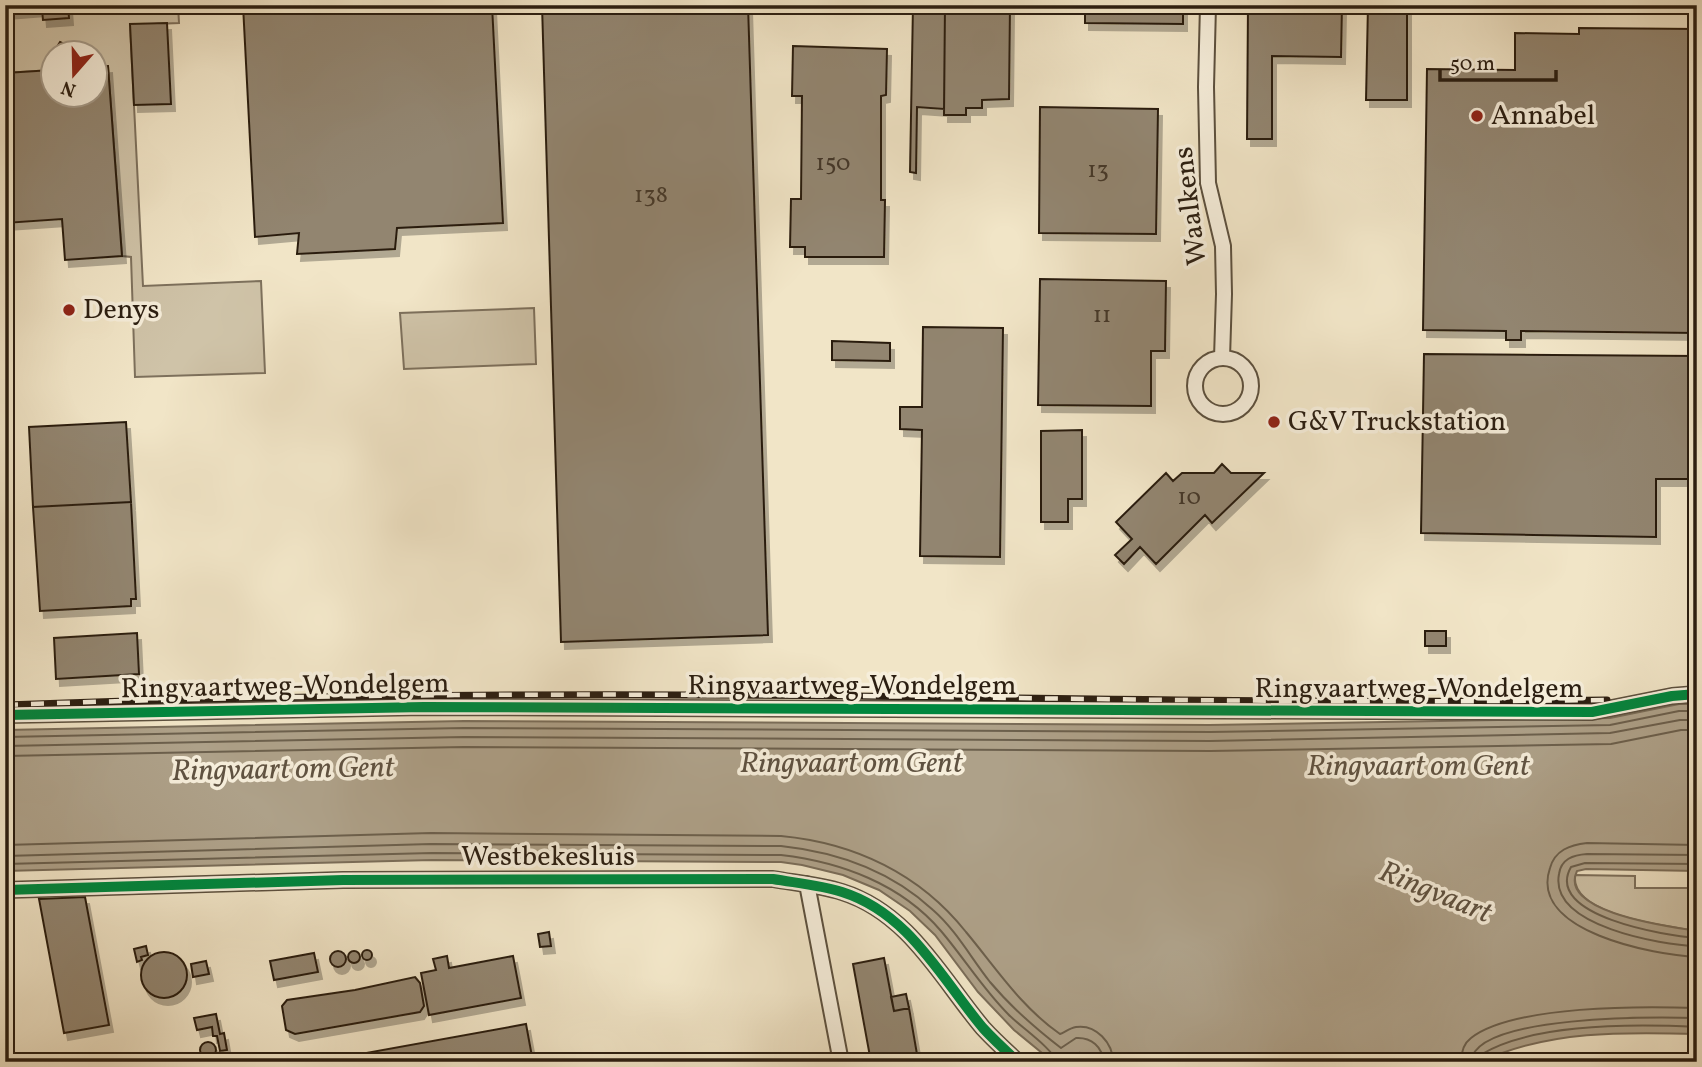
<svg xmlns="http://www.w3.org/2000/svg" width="1702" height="1067" viewBox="0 0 1702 1067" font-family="Vollkorn,serif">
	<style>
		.green { fill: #cfc3a8; stroke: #7d705c; stroke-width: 2 }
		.water { fill: #aea189; stroke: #7a6d59; stroke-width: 2 }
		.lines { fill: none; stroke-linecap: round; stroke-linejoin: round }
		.shore { stroke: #6c604d; stroke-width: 2 }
		.building { fill: #928570; stroke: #2b1e11; stroke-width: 2; filter: url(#shadow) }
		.minor-casing { stroke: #5c503e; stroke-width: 18 }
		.minor { stroke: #f6eedb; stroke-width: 14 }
		.rail-casing { stroke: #2b1e11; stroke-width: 7 }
		.rail { stroke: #f6eedb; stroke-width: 4.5; stroke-dasharray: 13; stroke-linecap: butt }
		.cycleway-casing { stroke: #f6eedb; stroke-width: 15 }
		.cycleway { stroke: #00873e; stroke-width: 10 }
		.poi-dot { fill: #8f2418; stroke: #f6eedb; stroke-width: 2.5 }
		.labels { text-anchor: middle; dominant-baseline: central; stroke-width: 7; stroke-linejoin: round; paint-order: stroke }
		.number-label { font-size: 24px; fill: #453829 }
		.poi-label { font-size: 28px; fill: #2b1e11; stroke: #f6eedb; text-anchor: start }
		.street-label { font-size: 28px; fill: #2b1e11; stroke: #f6eedb }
		.water-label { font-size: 30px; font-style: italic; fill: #5f5241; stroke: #f6eedb }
	</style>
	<defs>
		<filter id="shadow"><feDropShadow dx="4" dy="7" stdDeviation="0" flood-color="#0004"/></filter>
	</defs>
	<rect width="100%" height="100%" fill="#f1e5c7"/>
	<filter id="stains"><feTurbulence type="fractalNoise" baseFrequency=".00286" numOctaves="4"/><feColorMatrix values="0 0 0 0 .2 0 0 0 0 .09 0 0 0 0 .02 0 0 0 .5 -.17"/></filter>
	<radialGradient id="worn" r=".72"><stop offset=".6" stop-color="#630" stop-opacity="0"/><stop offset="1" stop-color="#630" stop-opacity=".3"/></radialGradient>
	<path class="green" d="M5 5H178L179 23 130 25 143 286 261 281 265 373 135 377 131 257 122 256 108 66 95 67 94 52H52V70L5 73Z
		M534 308 536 364 404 369 400 313Z
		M1575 875 1635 876V888H1697V931C1668 926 1570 916 1575 875Z"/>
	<path class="water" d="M1679 704H1697V871L1586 869 1577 871C1557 913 1673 927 1697 931V1034C1625 1032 1547 1030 1481 1062H1086L1088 1058 1080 1053 1075 1062H1053L1014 1030 978 992 935 935 910 911 879 890 843 875 802 865 781 862 432 860 5 871V730L464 721 1209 725 1610 718Z"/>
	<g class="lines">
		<path class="shore" d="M5 737 464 728 1210 732 1610 725 1679 711H1697
			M5 746 464 737 1210 741 1610 733 1680 720H1697
			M5 756 464 747 1210 751 1611 744 1681 730H1697
			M5 845 431 833 781 836C855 843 920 874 966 932 996 968 1021 1007 1060 1034 1065 1032 1070 1028 1076 1027 1096 1024 1113 1043 1113 1062
			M1697 845 1587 843C1570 845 1555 850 1550 868 1528 932 1655 955 1697 957
			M1697 855 1587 854C1573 855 1561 859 1559 874 1549 926 1661 945 1697 946
			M5 856 431 844 781 846C837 852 891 871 933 910 956 930 971 958 990 982 1011 1007 1035 1028 1061 1048L1076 1038C1091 1037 1103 1047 1103 1062
			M5 864 432 853 781 855C841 862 901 884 941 931 964 958 983 989 1008 1014 1018 1025 1055 1050 1056 1062
			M1697 864 1585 863 1571 867C1543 916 1667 936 1697 938
			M1461 1062C1461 1052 1463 1044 1471 1038 1513 1005 1644 1006 1697 1008
			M1471 1062C1474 1014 1660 1017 1697 1018
			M1480 1062 1482 1054C1534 1023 1637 1024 1697 1027"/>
	</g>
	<path class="building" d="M5 5H68L69 18 43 20 42 9 5 12Z
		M243 5H492L503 223 397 228 395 249 297 254 299 233 255 237Z
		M542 5H748L768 635 561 642Z
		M913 5H945L944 109 917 107 916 173 910 172Z
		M945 5H1010L1009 99 982 100V108H966V115H944Z
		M1085 5H1183V24L1085 23Z
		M1248 5H1342L1341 57 1272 56V139H1247Z
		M1368 5H1407V100H1366Z
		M167 23 171 104 134 105 130 24Z
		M1579 28 1697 29V333L1521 331V340H1506V331L1423 330 1427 69 1515 70V33L1579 34Z
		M60 42 68 46 65 52 55 50Z
		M793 46 887 49 886 95 881 96V200H885L884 257H805V247H790L791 199H801L802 96H792Z
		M108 66 122 256 65 260 62 219 5 223V73L52 70V94H94V67Z
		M1040 107 1158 109 1156 234 1039 233Z
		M1040 279 1166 281 1165 351H1151V406L1038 405Z
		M923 327 1003 328 1000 557 920 556 922 430 900 429V407H922Z
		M832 341 890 343V361L832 360Z
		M1424 354 1697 356V479H1656V537L1421 533Z
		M126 422 131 502 33 507 29 427Z
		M1082 430V499H1068V522H1041V431Z
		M1222 464 1231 473H1264L1212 523 1205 515 1156 564 1140 547 1124 564 1115 555 1132 539 1116 522 1166 473 1173 481 1182 473H1214Z
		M131 502 136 599H131V606L40 611 33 507Z
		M1425 631H1446V646H1425Z
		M137 633 139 674 56 679 54 638Z
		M85 897 109 1025 64 1033 39 899Z
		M549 932 551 946 540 947 538 934Z
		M146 946 148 955 141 957 142 960 137 962 134 949Z
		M362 955a5 5 0 1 1 10 0a5 5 0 1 1-10 0Z
		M330 959a8 8 0 1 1 16 0a8 8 0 1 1-16 0Z
		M348 957a6 6 0 1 1 12 0a6 6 0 1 1-12 0Z
		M141 975a23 23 0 1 1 46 0a23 23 0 1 1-46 0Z
		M314 953 318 972 274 980 270 961Z
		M447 956 449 968 513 956 521 998 429 1015 421 973 436 970 433 959Z
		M884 958 894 1011 909 1008 918 1060 948 1055 949 1062H871L853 964Z
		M206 961 209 974 193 977 191 964Z
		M415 977 420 983 424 1006 420 1012 295 1034 286 1030 282 1006 287 1000 355 990Z
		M906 994 909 1008 894 1011 891 997Z
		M216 1014 220 1034 224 1033 227 1050 220 1051 217 1036H213L212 1027 197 1030 194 1018Z
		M526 1024 533 1062H356L355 1055Z
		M200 1050a8 8 0 1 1 16 0a8 8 0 1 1-16 0Z"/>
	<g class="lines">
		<g class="minor-casing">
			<path id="minor" d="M1208 5 1206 87 1208 183 1223 246 1224 294 1222 358
				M1195 386a28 28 0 1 1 56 0a28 28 0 1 1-56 0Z
				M5 715 424 707 1592 712 1672 696 1697 694
				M807 884 841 1062
				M5 890 343 880 773 879C796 883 820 885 842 892 909 913 941 978 983 1028 994 1040 1006 1051 1018 1062"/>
		</g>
		<use href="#minor" class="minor"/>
		<g class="rail-casing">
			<path id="rail" d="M5 705C316 693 628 693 939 697 1162 700 1385 703 1607 700"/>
		</g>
		<use href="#rail" class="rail"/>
		<g class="cycleway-casing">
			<path id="cycleway" d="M5 715 424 707 1592 712 1672 696 1697 694
				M5 890 343 880 773 879C796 883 820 885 842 892 909 913 941 978 983 1028 994 1040 1006 1051 1018 1062"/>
		</g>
		<use href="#cycleway" class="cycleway"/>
	</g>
	<g class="poi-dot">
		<circle cx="1477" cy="116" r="7"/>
		<circle cx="69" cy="310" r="7"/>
		<circle cx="1274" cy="422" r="7"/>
	</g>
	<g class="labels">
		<g class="number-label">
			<text x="833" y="164">150</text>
			<text x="1098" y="171">13</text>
			<text x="651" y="196">138</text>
			<text x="1102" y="316">11</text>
			<text x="1189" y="498">10</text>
		</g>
		<g class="poi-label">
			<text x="1491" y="116">Annabel</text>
			<text x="83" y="310">Denys</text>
			<text x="1288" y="422">G&amp;V Truckstation</text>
		</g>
		<g class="street-label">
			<text transform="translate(1191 206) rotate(-97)">Waalkens</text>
			<text x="852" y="686">Ringvaartweg-Wondelgem</text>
			<text transform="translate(285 687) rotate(-1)">Ringvaartweg-Wondelgem</text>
			<text x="1419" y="689">Ringvaartweg-Wondelgem</text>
			<text x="548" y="857">Westbekesluis</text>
		</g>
		<g class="water-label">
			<text x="851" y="764">Ringvaart om Gent</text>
			<text x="1418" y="767">Ringvaart om Gent</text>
			<text transform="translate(283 770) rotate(-1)">Ringvaart om Gent</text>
			<text transform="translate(1435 893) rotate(22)">Ringvaart</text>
		</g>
	</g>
	<rect width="1702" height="1067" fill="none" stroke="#f1e5c7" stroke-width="28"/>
	<rect x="7" y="7" width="1688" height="1053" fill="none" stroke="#2b1e11" stroke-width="3.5"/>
	<rect x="14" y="14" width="1674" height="1039" fill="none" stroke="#2b1e11" stroke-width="2"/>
	<g transform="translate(74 74) rotate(200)"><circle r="33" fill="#f6eedb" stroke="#a59b8a" stroke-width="2"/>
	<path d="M0-5L12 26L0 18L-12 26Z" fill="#8f2418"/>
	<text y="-10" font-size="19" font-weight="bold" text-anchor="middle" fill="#2b1e11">N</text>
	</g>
	<path d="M1440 70v10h116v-10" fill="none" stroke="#2b1e11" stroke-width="3.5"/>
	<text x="1450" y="70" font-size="21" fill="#2b1e11" stroke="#f6eedb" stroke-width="5" paint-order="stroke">50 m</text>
	<rect width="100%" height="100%" filter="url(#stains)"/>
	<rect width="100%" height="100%" fill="url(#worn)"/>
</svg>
